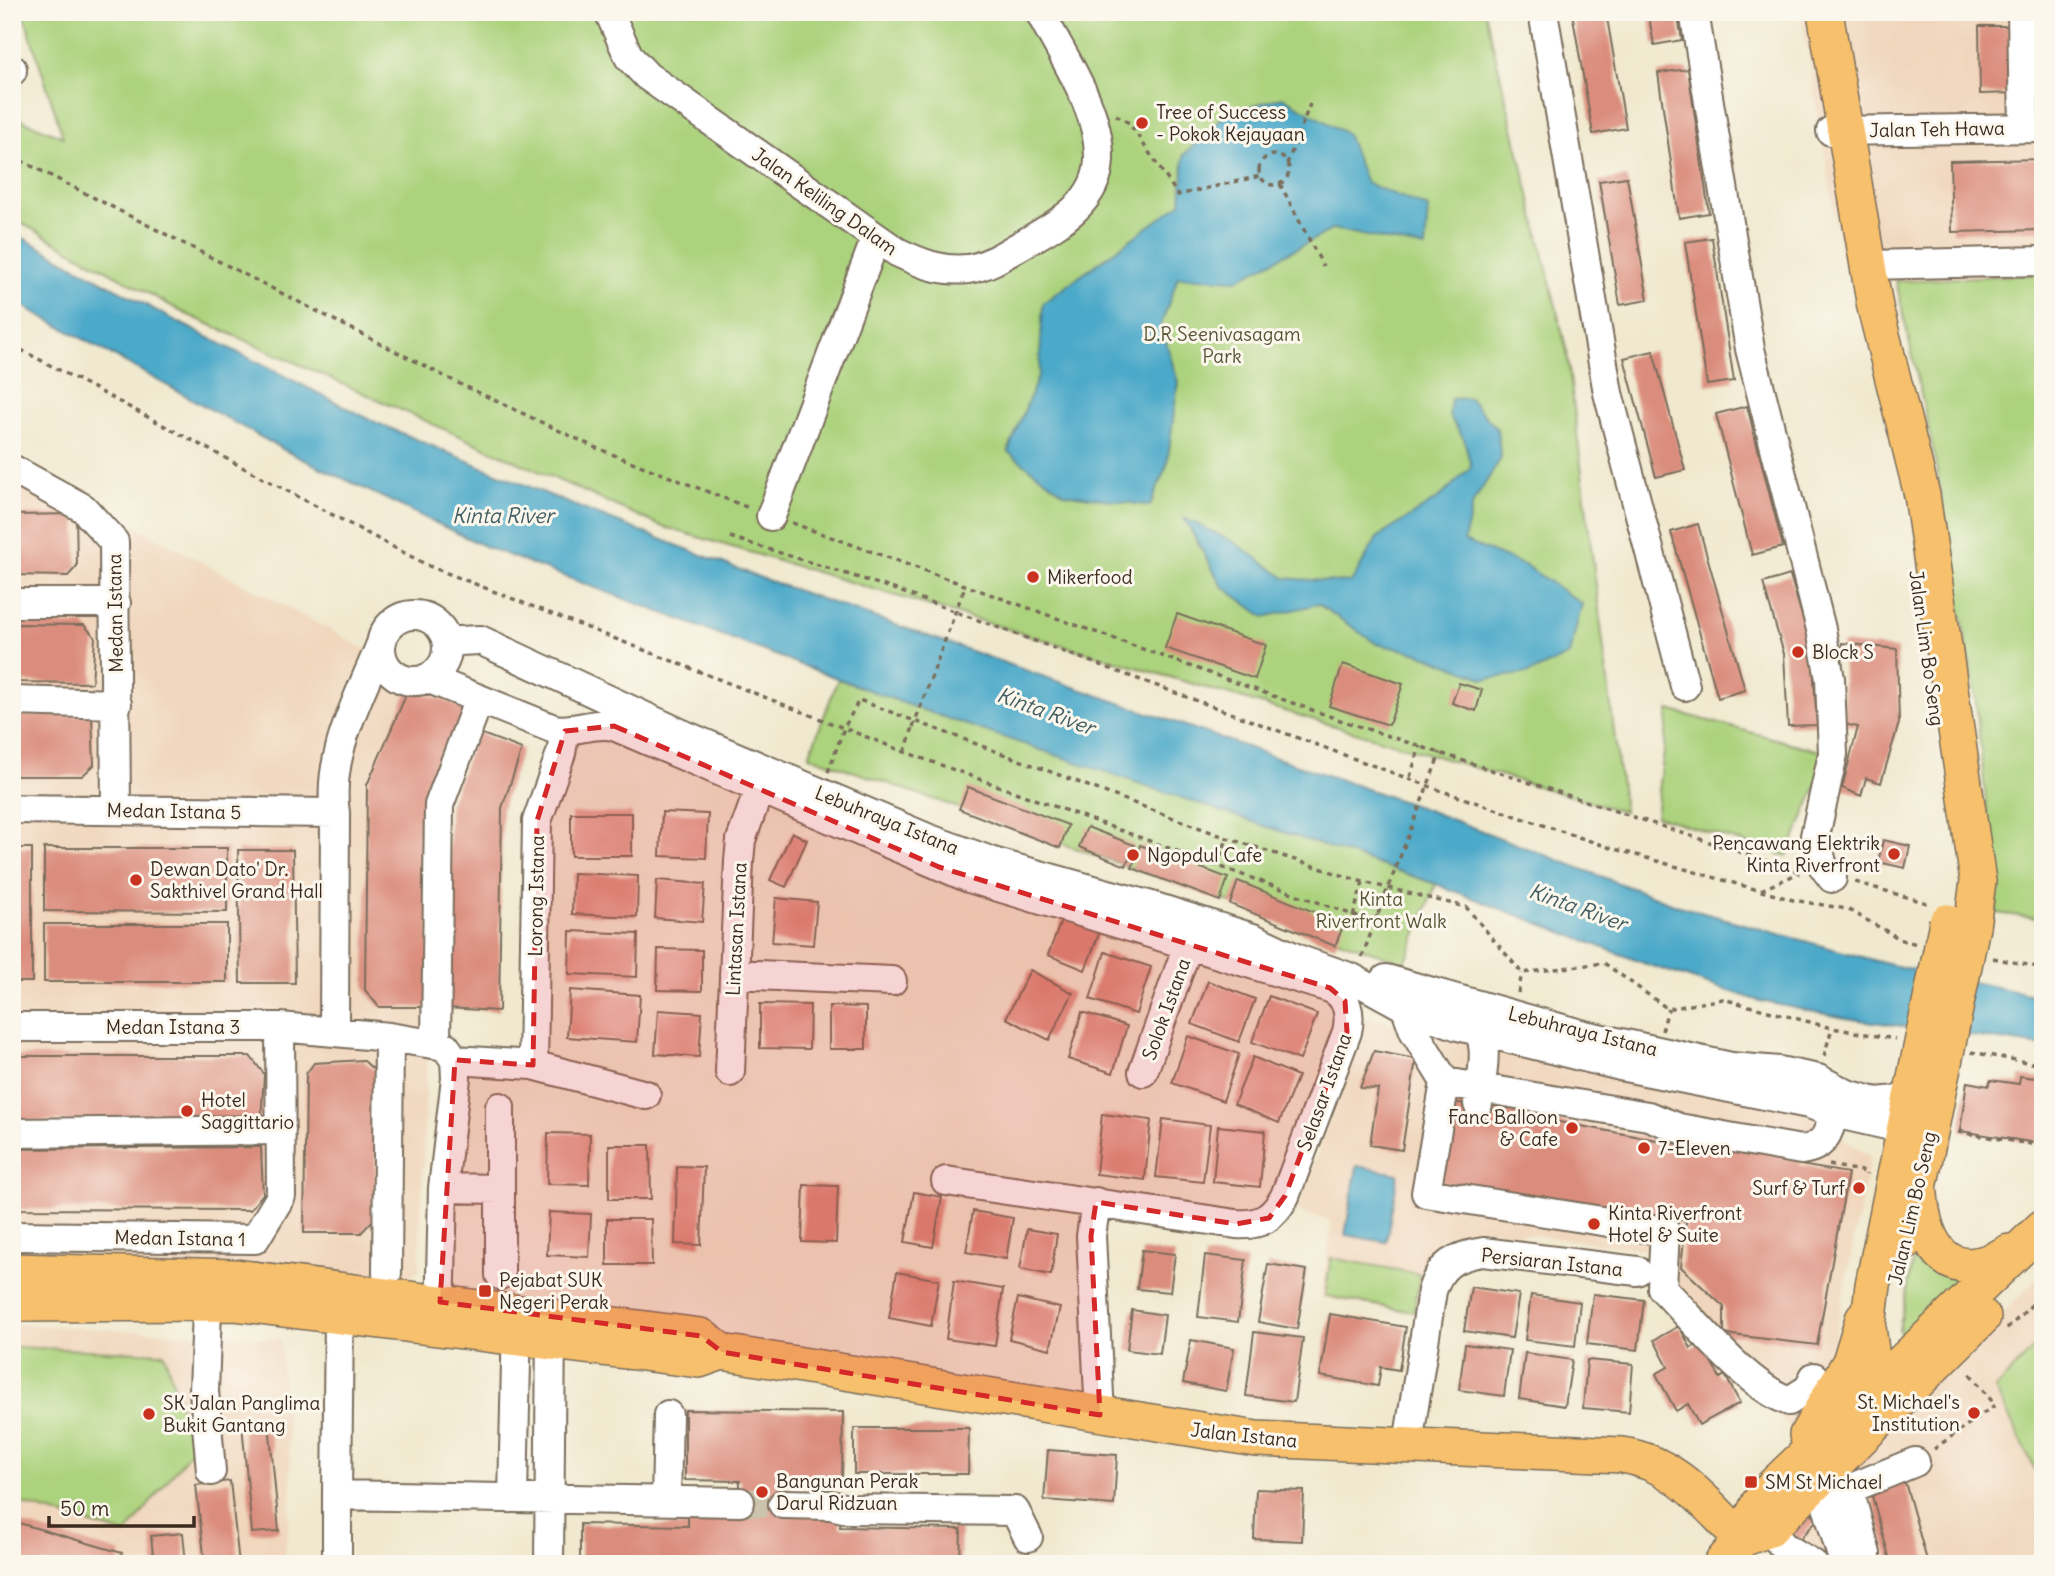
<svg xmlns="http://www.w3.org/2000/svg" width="2055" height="1576" viewBox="0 0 2055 1576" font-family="Delius,sans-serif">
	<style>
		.built { fill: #f0d6bc }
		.green { fill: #abd27c; stroke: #737e4d; stroke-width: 2 }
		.water { fill: #4ba9c9; stroke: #436a74; stroke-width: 2 }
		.building { fill: #db8d7d }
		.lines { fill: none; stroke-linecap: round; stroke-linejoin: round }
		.minor-tunnel { stroke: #ccc3ac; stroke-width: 28; stroke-dasharray: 28 14; stroke-linecap: butt }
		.minor-casing { stroke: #7a6d5c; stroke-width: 32 }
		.major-casing { stroke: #7a6d5c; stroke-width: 38 }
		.path { stroke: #7a6d5c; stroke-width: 3.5; stroke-dasharray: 5 5; stroke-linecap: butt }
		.minor { stroke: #fff; stroke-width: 28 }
		.major { stroke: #f7c06c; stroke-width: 35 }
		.major-bridge-casing { stroke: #7a6d5c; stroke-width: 38; stroke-linecap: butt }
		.path-bridge { stroke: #7a6d5c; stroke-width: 3.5; stroke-dasharray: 5 5; stroke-linecap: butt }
		.major-bridge { stroke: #f7c06c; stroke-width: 35 }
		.marked { fill: #d62828; fill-opacity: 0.2; stroke: #d62828; stroke-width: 5; stroke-dasharray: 14 9; stroke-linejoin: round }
		.poi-dot { fill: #c8321e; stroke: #fbf7ec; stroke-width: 2.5 }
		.labels { text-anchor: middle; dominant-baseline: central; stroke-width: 6; stroke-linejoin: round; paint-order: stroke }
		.poi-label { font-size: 19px; fill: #3b2a1e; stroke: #fbf7ec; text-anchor: start }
		.street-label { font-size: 19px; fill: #3b2a1e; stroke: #fbf7ec }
		.park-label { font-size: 19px; fill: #575436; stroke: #fbf7ec }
		.water-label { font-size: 21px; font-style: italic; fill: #415d62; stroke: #fbf7ec }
	</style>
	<rect width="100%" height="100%" fill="#fbf7ec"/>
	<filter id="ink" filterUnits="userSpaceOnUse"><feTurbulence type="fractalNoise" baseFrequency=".0143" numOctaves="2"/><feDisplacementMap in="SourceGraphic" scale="14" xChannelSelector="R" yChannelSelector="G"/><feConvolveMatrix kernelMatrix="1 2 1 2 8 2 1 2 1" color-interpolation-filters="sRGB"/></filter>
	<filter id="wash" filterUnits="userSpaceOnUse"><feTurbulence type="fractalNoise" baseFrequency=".00686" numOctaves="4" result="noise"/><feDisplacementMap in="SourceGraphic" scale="28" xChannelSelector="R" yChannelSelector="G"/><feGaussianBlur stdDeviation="1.57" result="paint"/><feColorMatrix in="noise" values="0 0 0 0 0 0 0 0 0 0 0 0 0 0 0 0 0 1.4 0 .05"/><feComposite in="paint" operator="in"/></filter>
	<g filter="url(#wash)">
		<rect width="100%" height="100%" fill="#f0e9cf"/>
		<path class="built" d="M1801 12H2043V274L1896 281 1844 271Z
			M12 461 362 647 480 697 437 804 419 1270 405 1281 12 1264Z
			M1366 1018 1801 1109 1870 1157 1828 1372 1792 1430 1652 1292V1250L1478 1228 1441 1239 1424 1261 1418 1314 1321 1298 1332 1221 1296 1212Z
			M2043 1273V1564H1789L1766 1552Z
			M12 1324 280 1339 292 1489 284 1564H12Z"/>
		<path class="green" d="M23 12H1485L1567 352 1624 812 661 526 184 313 12 218V116L63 137Z
			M2043 274V919L1997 913 1975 693 1933 449 1896 281Z
			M838 679 1436 884 1405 963 809 756Z
			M1669 710 1830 754 1787 856 1656 816Z
			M1922 1251 1966 1279 1902 1338 1899 1330 1912 1265 1917 1252Z
			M1331 1258 1420 1274 1414 1312 1325 1296Z
			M2043 1338V1476L2039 1477 1995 1389Z
			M12 1347 164 1353 193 1448 126 1534 12 1501Z"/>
		<path class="water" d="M1282 97 1347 134 1366 183 1428 208 1425 248 1333 229 1237 280 1178 277 1161 325 1178 382 1167 465 1150 506 1064 493 1008 452 1039 374 1043 303 1181 203 1184 155 1226 114Z
			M12 232 170 318 375 422 573 505 761 578 1427 810 1679 906 1887 964 2043 997V1046L1845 1018 1760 1001 1646 964 1436 884 914 707 486 547 288 452 12 300Z
			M1469 398 1497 429 1501 458 1473 503 1464 541 1526 566 1582 604 1569 655 1530 673 1485 679 1419 653 1377 644 1318 604 1264 617 1222 586 1184 518 1234 542 1285 578 1351 583 1377 538 1440 497 1471 467 1464 439 1449 416 1451 399Z
			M1357 1166 1398 1174 1386 1242 1345 1235Z"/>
		<g id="blocks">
			<path class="building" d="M1572 12H1606L1626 128 1593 134Z
				M1648 12H1677L1682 40 1654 45Z
				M2032 23H2043V92H2032Z
				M1979 26H2017L2018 93 1980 94Z
				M1688 69 1709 213 1679 218 1658 73Z
				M2043 159V230L1952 232 1950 161Z
				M1627 177 1648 300 1620 305 1599 181Z
				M1712 238 1734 381 1707 385 1685 242Z
				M1653 351 1685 470 1656 477 1624 358Z
				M1747 406 1783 547 1752 555 1716 414Z
				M76 514 77 566 68 576 12 575V515Z
				M1698 524 1745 690 1718 698 1671 532Z
				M1790 575 1812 650 1817 725 1788 726 1784 654 1763 583Z
				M1177 614 1266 645 1255 679 1165 648Z
				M12 624 84 625 95 637 92 683 12 682Z
				M1842 643 1897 649 1899 723 1881 783 1866 778 1861 796 1842 788 1858 727 1844 724Z
				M1343 664 1403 684 1389 725 1329 706Z
				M1459 683 1482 690 1476 711 1452 703Z
				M409 688 468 709 431 804 428 1007H379L365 990 367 785Z
				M92 715 94 765 82 776H12V716Z
				M477 732 522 749 502 808 499 1011 446 1008 449 805Z
				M968 787 1068 825 1060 848 959 809Z
				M662 812 708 814 706 858 660 856Z
				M571 813H632V856H571Z
				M1087 827 1134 845 1126 866 1079 847Z
				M792 832 807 840 786 887 770 880Z
				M1883 840 1910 846 1905 868 1878 862Z
				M1140 845 1228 878 1220 901 1132 868Z
				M12 848H32V982H12Z
				M44 848H227V912L44 911Z
				M238 850H293L295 983H240Z
				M573 873 638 876 637 917 572 914Z
				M657 880 705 884 702 922 655 918Z
				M1238 881 1344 924 1335 946 1230 904Z
				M776 898 817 902 813 945 772 942Z
				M1063 916 1100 931 1085 970 1048 955Z
				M44 924H227V982H44Z
				M570 931 638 934 637 977 569 974Z
				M658 949 702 950V991L657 990Z
				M1105 952 1151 967 1136 1014 1090 999Z
				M1030 970 1073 993 1049 1040 1006 1018Z
				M1208 981 1255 999 1239 1042 1192 1024Z
				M570 990 640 995 637 1042 567 1037Z
				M1269 996 1317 1014 1300 1060 1252 1042Z
				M760 1004 810 1005 809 1049 760 1048Z
				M829 1006 866 1007V1049H829Z
				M658 1010 702 1013 699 1057 655 1054Z
				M1082 1012 1127 1026 1113 1073 1068 1059Z
				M1188 1036 1239 1054 1223 1101 1172 1083Z
				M1374 1051 1416 1059 1402 1150 1370 1145 1378 1089 1360 1088Z
				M12 1056H250L264 1074 261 1122 12 1121Z
				M1253 1057 1298 1076 1279 1123 1234 1104Z
				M363 1060 375 1071 376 1217 361 1233H304L306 1074 314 1063Z
				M2020 1076 2043 1079V1144L1960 1131 1967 1082 1988 1086 1991 1080 2019 1084Z
				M1510 1090 1536 1094 1532 1117 1727 1153 1730 1133 1803 1145 1800 1165 1848 1173 1817 1345 1724 1334V1307L1681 1267 1686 1221 1442 1182 1454 1102 1506 1112Z
				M1102 1114 1151 1120 1145 1180 1096 1174Z
				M1163 1119 1210 1125 1203 1182 1156 1177Z
				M1218 1126 1265 1131 1260 1187 1213 1182Z
				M548 1133 590 1134 589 1185 547 1184Z
				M609 1145H650L651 1199H609Z
				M261 1147 263 1194 250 1210 12 1209V1149Z
				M677 1166 704 1167 701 1245 675 1244Z
				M804 1185 838 1186 836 1243 802 1242Z
				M914 1192 942 1197 933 1247 905 1242Z
				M973 1211 1013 1218 1006 1259 966 1252Z
				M549 1212 591 1214 589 1257 547 1255Z
				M607 1219H651L652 1265H607Z
				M1027 1229 1057 1234 1051 1275 1020 1269Z
				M1142 1250 1175 1254 1170 1292 1137 1289Z
				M1205 1255 1246 1260 1238 1322 1198 1317Z
				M1268 1264 1307 1270 1297 1329 1258 1322Z
				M897 1272 939 1280 931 1326 889 1318Z
				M954 1281 1003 1289 995 1346 946 1339Z
				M1471 1287 1519 1294 1512 1338 1464 1331Z
				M1593 1294 1644 1300 1638 1350 1587 1344Z
				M1531 1295 1580 1302 1575 1346 1525 1340Z
				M1018 1298 1060 1308 1050 1349 1009 1339Z
				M1132 1310 1165 1315 1160 1354 1127 1350Z
				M1330 1314 1406 1327 1399 1370 1381 1367 1378 1386 1320 1376Z
				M1679 1326 1691 1348 1701 1342 1720 1378 1725 1375 1740 1403 1699 1425 1688 1404 1676 1411 1656 1374 1668 1367 1654 1340Z
				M1254 1332 1303 1338 1294 1402 1246 1396Z
				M1191 1340 1234 1348 1226 1391 1183 1383Z
				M1465 1344 1510 1350 1504 1396 1459 1390Z
				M1525 1353 1572 1360 1565 1406 1519 1399Z
				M1587 1360 1633 1364 1629 1412 1583 1408Z
				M685 1410 843 1412 842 1481H783V1511H841L840 1527 961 1529 960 1564H580V1524L688 1526V1509H740V1481L685 1480Z
				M269 1422 279 1531 252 1533 242 1424Z
				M854 1428H969L968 1474H854Z
				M1048 1450 1117 1455 1114 1505 1044 1500Z
				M1903 1475 1928 1564H1891L1869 1485Z
				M230 1481 239 1564H205L196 1485Z
				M1256 1489 1304 1491 1302 1541 1254 1539Z
				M1809 1511 1818 1519 1799 1540 1790 1532Z
				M12 1521 122 1553 119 1564H35L12 1557Z
				M183 1533 186 1564H154L151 1536Z"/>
		</g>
	</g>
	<g filter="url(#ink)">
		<use href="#blocks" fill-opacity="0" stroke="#7a6d5c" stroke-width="2"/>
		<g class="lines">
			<path class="minor-tunnel" d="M740 1502 783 1504"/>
			<g class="minor-casing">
				<path id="minor" d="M609 12 629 57 647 76 897 252C920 263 942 272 968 269 988 266 1004 255 1021 245 1054 226 1098 204 1099 159 1100 108 1062 56 1040 12
					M1543 12 1608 393 1685 686
					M1694 12 1750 349 1821 629 1830 679 1833 754 1815 836 1823 866 1832 878
					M2022 12 2024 128
					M12 69V71
					M1831 131 2043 128
					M1867 265 2043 261
					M12 469 83 508 114 542 116 810
					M771 516 876 238
					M12 603H116
					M381 648a33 33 0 1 1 66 0a33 33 0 1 1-66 0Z
					M447 646 459 641 480 640 682 734 927 838 996 863 1155 907 1253 938 1300 960 1352 978 1405 1007 1458 1026 1620 1066 1809 1104 1834 1113 1904 1129 1921 1116
					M427 678 554 729C575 733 593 721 614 726L969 878 1330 988C1348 996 1351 1014 1347 1032L1285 1196C1274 1217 1261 1226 1236 1224L946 1181
					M12 701 117 704
					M12 809 335 813
					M734 974 892 981
					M1386 979 1584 1035 1731 1067 1779 1071 1818 1079 1847 1094 1876 1102 1897 1100 1913 1090
					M1402 997 1414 1031 1445 1082 1426 1193 1665 1231 1662 1288C1696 1322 1745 1385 1789 1401L1808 1389 1814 1377
					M1470 1020C1493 1039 1481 1077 1478 1104
					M12 1027H280L389 1037 445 1046 455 1060 456 1078 443 1188 440 1322
					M334 1031 335 813C326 754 361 695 382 641
					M436 1043 439 805 479 699
					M455 1060 533 1065 646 1095
					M533 1065 537 821 561 753 565 731
					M730 1072 739 861 741 840 759 790
					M1143 1072 1188 945
					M1445 1082 1648 1116 1679 1128 1801 1150C1825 1147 1828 1134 1834 1113L1822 1100
					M12 1133 281 1130
					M443 1188 500 1189
					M1096 1202 1091 1236 1100 1415
					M12 1236 255 1239 281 1196 280 1027
					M387 1273 389 1037
					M500 1275V1107
					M208 1282 204 1391 211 1471
					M339 1315 337 1495 740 1502
					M1408 1444 1432 1291C1440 1264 1456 1256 1483 1252L1637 1271
					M1819 1479 1843 1560 1840 1564
					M337 1495V1564
					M513 1497 517 1317
					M666 1500 668 1415
					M783 1504 831 1505 848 1509 1015 1511 1028 1537
					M1769 1529 1783 1546 1813 1564
					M1843 1560 1866 1554 1849 1489 1915 1462
					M549 1564 551 1322"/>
			</g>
			<g class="major-casing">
				<path id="major" d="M1825 12 1875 307 1922 495 1978 881 1972 927
					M1920 1194C1924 1250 1952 1287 2009 1252
					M1903 1244 1920 1183 1939 1087
					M12 1271 236 1277 701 1336 722 1352
					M12 1304 234 1303 699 1360 722 1352 1256 1439 1622 1455C1676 1463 1705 1503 1742 1539
					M1901 1395 1872 1359 1868 1327 1873 1285 1914 1082
					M1807 1435 1850 1362 1863 1319
					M1742 1539 1769 1529 1983 1317
					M1721 1564 1742 1539 1759 1503 1774 1485 2043 1227"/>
			</g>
			<path class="path" d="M1116 115 1129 123 1178 195 1260 176
				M1259 170a15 15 0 1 1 30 0a15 15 0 1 1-30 0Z
				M12 156 454 381 594 447 749 508
				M1287 164 1310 104
				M1280 184 1323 266
				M12 345 429 566 905 752 1375 923
				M792 523 1340 720 1800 872
				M730 537 891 588 1442 791 1608 847 1793 900 1847 909 1902 940 1917 944
				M962 594 965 587
				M905 752 913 727
				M1436 764 1440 752
				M828 772 844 728 859 700 1227 838 1363 882 1466 907 1522 973 1604 963 1668 1009 1723 999 1832 1028 1895 1039
				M1410 777 1420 746
				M1218 866 1227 838
				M1855 882 1927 903
				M1761 890 1799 873
				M1353 916 1363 882
				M1362 957 1378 914
				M1993 958 2043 968
				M1518 993 1522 973
				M1662 1031 1668 1009
				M1971 1052 2043 1065
				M1824 1056 1832 1028
				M1958 1132 2043 1146
				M1829 1165 1866 1172V1175
				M2007 1329 2043 1294
				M1934 1449 1995 1405 1967 1370"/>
			<use href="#minor" class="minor"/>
			<use href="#major" class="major"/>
			<g class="major-bridge-casing">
				<path id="major-bridge" d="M1914 1082 1947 922
					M1939 1087 1972 927"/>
			</g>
			<path class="path-bridge" d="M913 727 962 594
				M1378 914 1436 764"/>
			<use href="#major-bridge" class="major-bridge"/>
		</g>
	</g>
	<path class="marked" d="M614 726 939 867 1330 988 1345 1001 1347 1032 1285 1196 1269 1218 1236 1224 1096 1202 1091 1236 1100 1415 722 1352 701 1336 440 1302 455 1060 533 1065 537 821 565 731Z"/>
	<g class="poi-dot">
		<circle cx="1142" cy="123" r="7"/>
		<circle cx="1033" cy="577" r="7"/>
		<circle cx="1798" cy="652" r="7"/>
		<circle cx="1894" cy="854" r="7"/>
		<circle cx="1133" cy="855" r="7"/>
		<circle cx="136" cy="880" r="7"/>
		<circle cx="187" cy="1111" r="7"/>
		<circle cx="1572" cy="1128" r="7"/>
		<circle cx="1644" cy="1148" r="7"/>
		<circle cx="1859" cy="1188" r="7"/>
		<circle cx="1594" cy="1224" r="7"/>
		<rect x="478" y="1284" width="14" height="14" rx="3.5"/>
		<circle cx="1974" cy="1413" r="7"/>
		<circle cx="149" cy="1414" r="7"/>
		<rect x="1744" y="1475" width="14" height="14" rx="3.5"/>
		<circle cx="762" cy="1492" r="7"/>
	</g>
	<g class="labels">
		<g class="poi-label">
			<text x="1156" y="112">Tree of Success<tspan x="1156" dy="22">- Pokok Kejayaan</tspan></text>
			<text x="1047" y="577">Mikerfood</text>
			<text x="1812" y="652">Block S</text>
			<text x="1880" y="843" text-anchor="end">Pencawang Elektrik<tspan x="1880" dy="22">Kinta Riverfront</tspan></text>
			<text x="1147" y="855">Ngopdul Cafe</text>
			<text x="150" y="869">Dewan Dato' Dr.<tspan x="150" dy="22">Sakthivel Grand Hall</tspan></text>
			<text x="201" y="1100">Hotel<tspan x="201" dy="22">Saggittario</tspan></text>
			<text x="1558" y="1117" text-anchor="end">Fanc Balloon<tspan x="1558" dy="22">&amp; Cafe</tspan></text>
			<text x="1658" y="1148">7-Eleven</text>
			<text x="1845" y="1188" text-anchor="end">Surf &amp; Turf</text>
			<text x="1608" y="1213">Kinta Riverfront<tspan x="1608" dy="22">Hotel &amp; Suite</tspan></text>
			<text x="499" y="1280">Pejabat SUK<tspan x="499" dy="22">Negeri Perak</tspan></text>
			<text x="1960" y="1402" text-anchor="end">St. Michael's<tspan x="1960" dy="22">Institution</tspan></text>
			<text x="163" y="1403">SK Jalan Panglima<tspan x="163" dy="22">Bukit Gantang</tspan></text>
			<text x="776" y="1481">Bangunan Perak<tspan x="776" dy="22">Darul Ridzuan</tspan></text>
			<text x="1765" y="1482">SM St Michael</text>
		</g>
		<g class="street-label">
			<text transform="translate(1937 129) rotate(-1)">Jalan Teh Hawa</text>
			<text transform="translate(825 201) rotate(35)">Jalan Keliling Dalam</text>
			<text transform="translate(115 613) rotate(-91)">Medan Istana</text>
			<text transform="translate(1927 648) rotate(82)">Jalan Lim Bo Seng</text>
			<text transform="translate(174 811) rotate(1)">Medan Istana 5</text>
			<text transform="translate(887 820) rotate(22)">Lebuhraya Istana</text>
			<text transform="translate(536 896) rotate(-89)">Lorong Istana</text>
			<text transform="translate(736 929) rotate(-87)">Lintasan Istana</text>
			<text transform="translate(1166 1009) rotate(-70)">Solok Istana</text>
			<text x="173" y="1027">Medan Istana 3</text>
			<text transform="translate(1583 1031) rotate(14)">Lebuhraya Istana</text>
			<text transform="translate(1324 1092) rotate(-70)">Selasar Istana</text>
			<text transform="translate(1912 1208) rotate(-77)">Jalan Lim Bo Seng</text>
			<text transform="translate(180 1238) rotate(1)">Medan Istana 1</text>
			<text transform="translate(1552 1262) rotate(6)">Persiaran Istana</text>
			<text transform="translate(1244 1435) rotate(6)">Jalan Istana</text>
		</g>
		<g class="park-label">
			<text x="1222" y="334">D.R Seenivasagam<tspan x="1222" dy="22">Park</tspan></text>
			<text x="1381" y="899">Kinta<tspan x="1381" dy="22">Riverfront Walk</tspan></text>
		</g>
		<g class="water-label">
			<text x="503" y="515">Kinta River</text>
			<text transform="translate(1046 711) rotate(20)">Kinta River</text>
			<text transform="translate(1578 907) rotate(20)">Kinta River</text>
		</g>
	</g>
	<rect width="2055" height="1576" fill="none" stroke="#fbf7ec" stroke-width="42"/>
	<path d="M49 1516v10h145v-10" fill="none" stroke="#3b2a1e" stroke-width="3.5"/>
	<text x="60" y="1516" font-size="21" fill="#3b2a1e" stroke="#fbf7ec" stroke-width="5" paint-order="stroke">50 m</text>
</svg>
